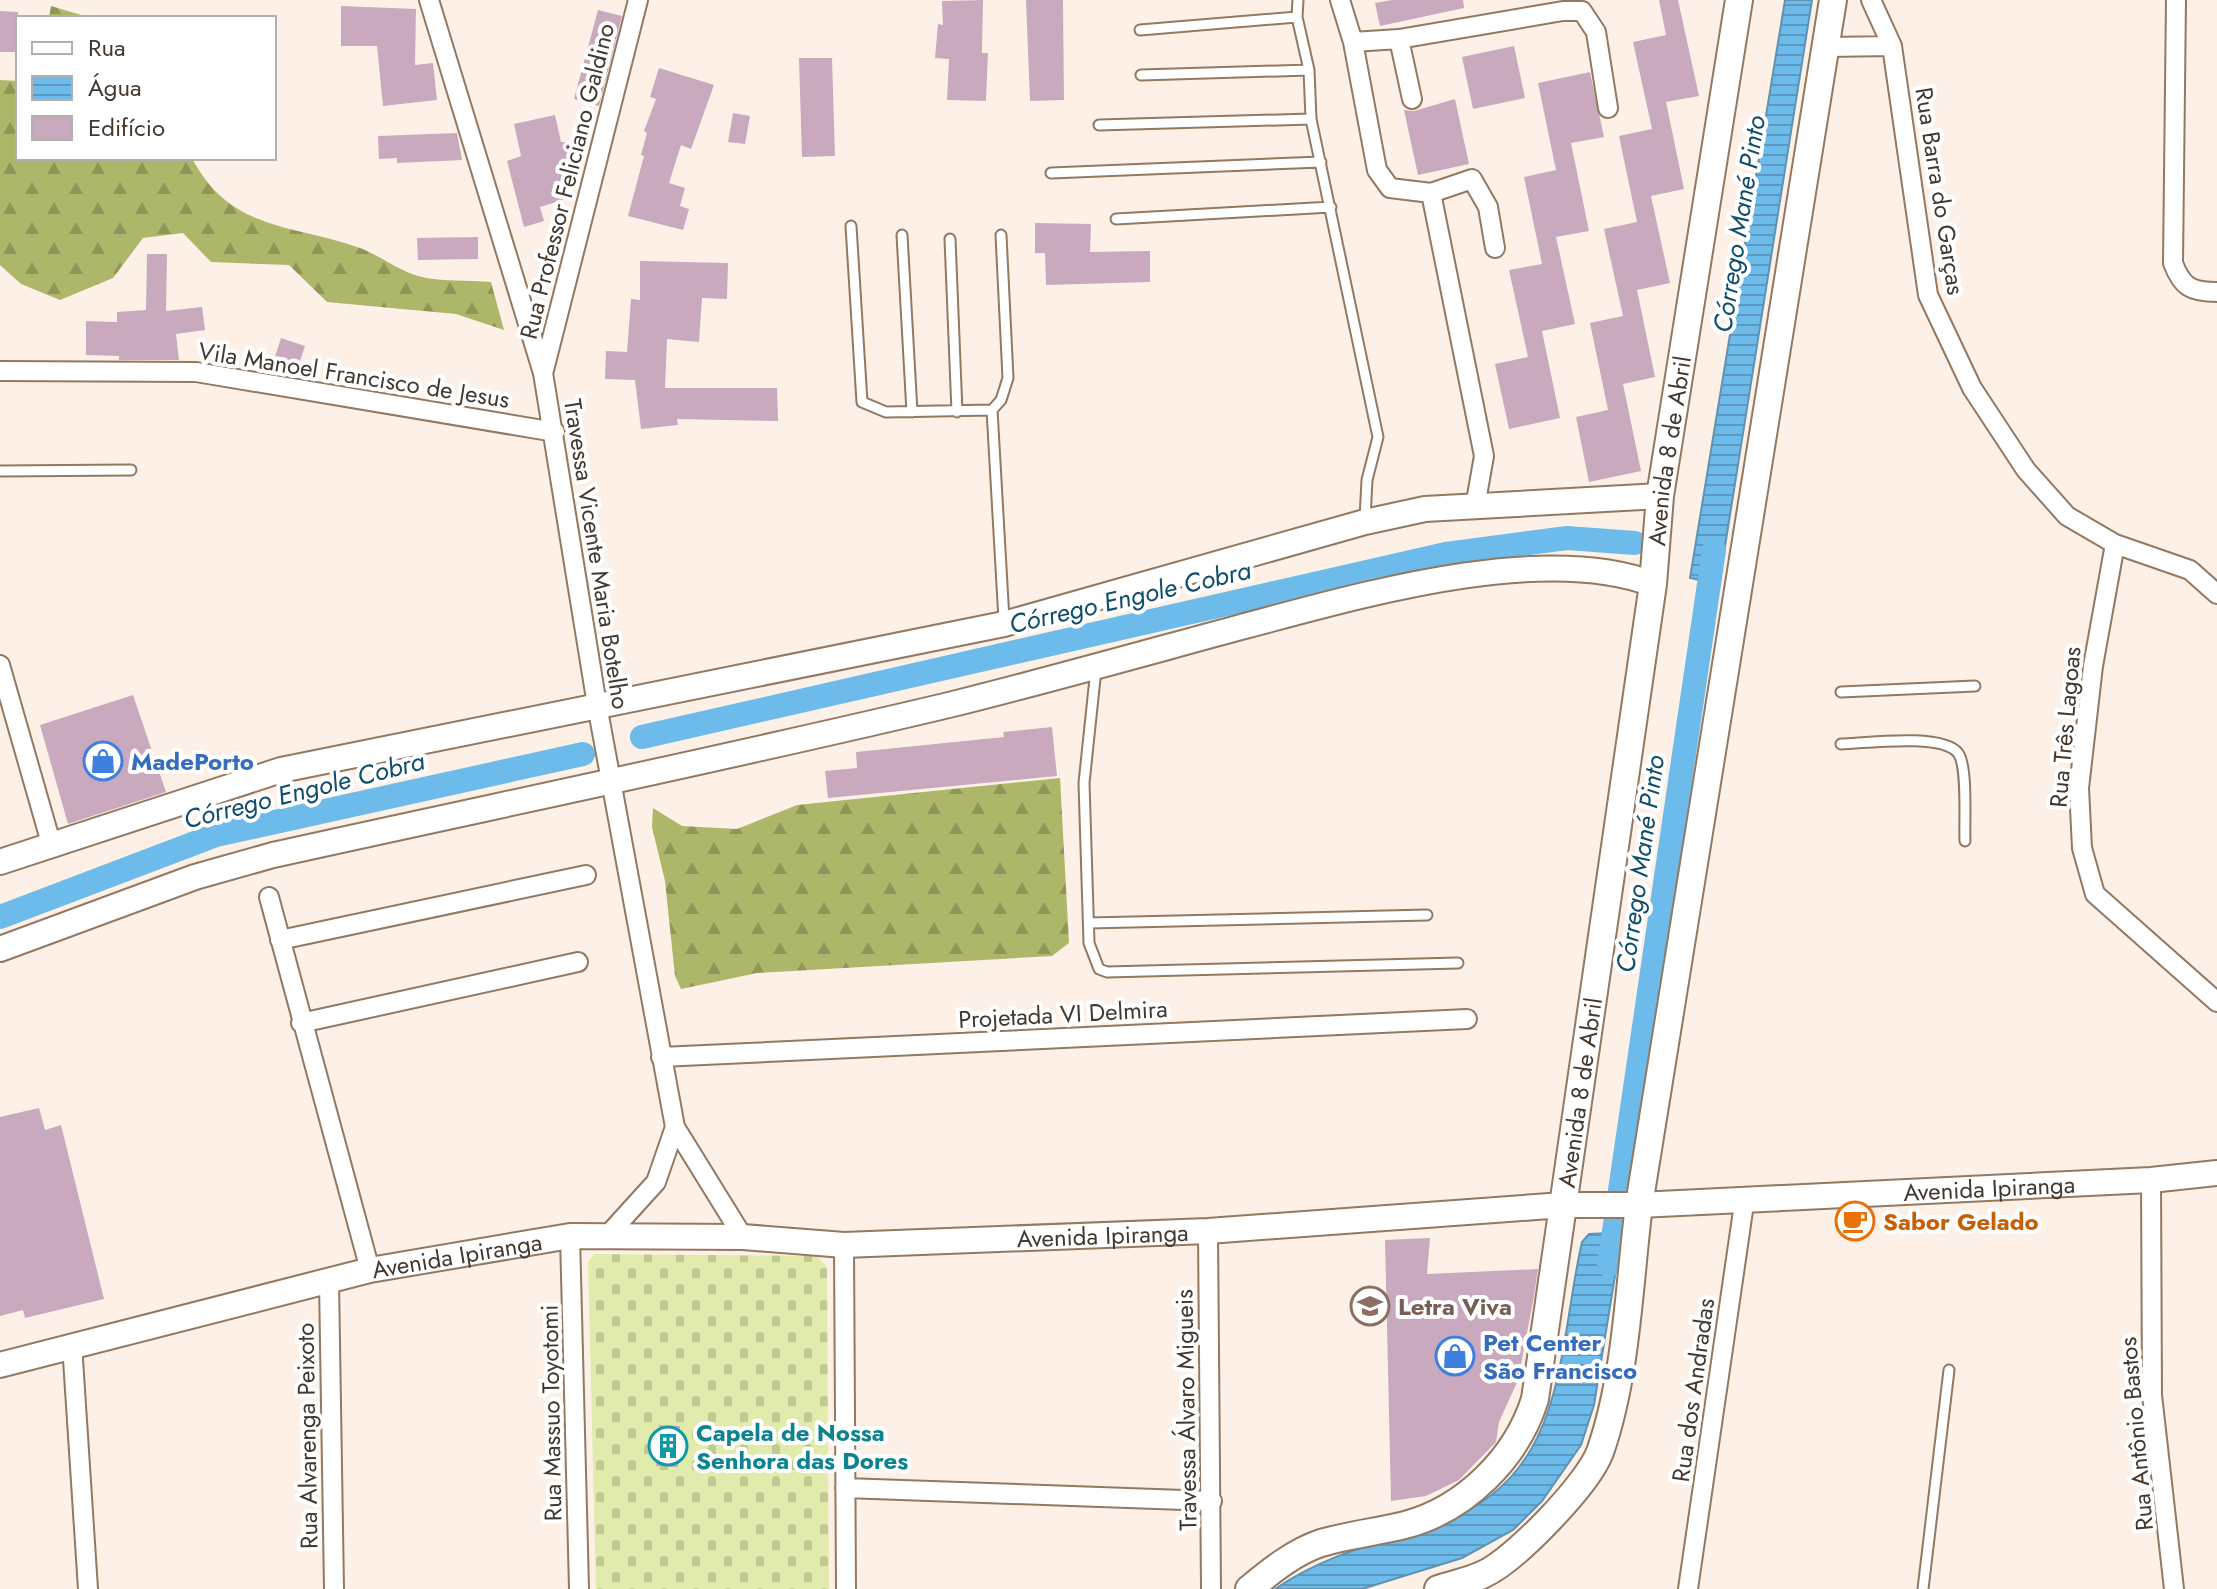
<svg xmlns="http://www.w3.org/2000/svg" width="2217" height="1589" viewBox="0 0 2217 1589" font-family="Jost,sans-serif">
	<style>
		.forest { fill: url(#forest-firs) }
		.cemetery { fill: url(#cemetery-stones) }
		.water { fill: url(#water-rules); stroke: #6093b2; stroke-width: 2 }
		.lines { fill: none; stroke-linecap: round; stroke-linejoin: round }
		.canal { stroke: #6dbbea; stroke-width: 24 }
		.building { fill: #c9a9be }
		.service-casing { stroke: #937862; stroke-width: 13 }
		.minor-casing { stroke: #937862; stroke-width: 22 }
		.tertiary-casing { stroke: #937862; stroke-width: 28 }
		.secondary-casing { stroke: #937862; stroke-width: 30 }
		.service { stroke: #fff; stroke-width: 9 }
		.minor { stroke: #fff; stroke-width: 18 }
		.tertiary { stroke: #fff; stroke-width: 24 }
		.secondary { stroke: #fff; stroke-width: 26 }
		.labels { text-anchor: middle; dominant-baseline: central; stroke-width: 8; stroke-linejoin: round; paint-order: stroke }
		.street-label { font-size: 24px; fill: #43372e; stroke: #fff }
		.shop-label { font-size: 24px; font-weight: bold; fill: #366cbe; stroke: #fff; text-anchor: start }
		.food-label { font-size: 24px; font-weight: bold; fill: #c56008; stroke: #fff; text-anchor: start }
		.education-label { font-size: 24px; font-weight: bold; fill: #785e54; stroke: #fff; text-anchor: start }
		.culture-label { font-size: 24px; font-weight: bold; fill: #0d838f; stroke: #fff; text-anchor: start }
		.water-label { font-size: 26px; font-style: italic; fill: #0f4d6c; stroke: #fff }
	</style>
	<defs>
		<pattern id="forest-firs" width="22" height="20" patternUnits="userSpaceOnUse" patternTransform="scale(2)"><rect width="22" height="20" fill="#adb76a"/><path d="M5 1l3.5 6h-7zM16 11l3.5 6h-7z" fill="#8e9658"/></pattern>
		<pattern id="cemetery-stones" width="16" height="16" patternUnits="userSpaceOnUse" patternTransform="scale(2)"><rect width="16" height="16" fill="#e1ebac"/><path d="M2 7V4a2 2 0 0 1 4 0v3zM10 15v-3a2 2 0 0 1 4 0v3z" fill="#c2ca94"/></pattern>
		<pattern id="water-rules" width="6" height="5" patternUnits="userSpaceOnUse" patternTransform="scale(2)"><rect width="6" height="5" fill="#6dbbea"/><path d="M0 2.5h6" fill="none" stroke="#5b99be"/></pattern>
	</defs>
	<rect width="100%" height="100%" fill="#fdf1e7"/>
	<path class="forest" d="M51 6 91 18H49Z
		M0 80 18 81V158H192C230 231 291 224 357 247 378 254 397 270 418 276 440 282 468 280 491 282L504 330 456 314 327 302 289 265 211 262 183 233 143 238 113 278 60 300 21 284 0 265Z
		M1060 778 1069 943 1052 956 757 973 681 989 675 976 665 881 652 827 653 808 682 826 737 829 797 805Z"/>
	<path class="cemetery" d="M594 1254 817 1256 827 1267 829 1589H596L588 1262Z"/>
	<path class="water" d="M1785 0H1812L1719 584 1690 578Z
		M1610 1233 1618 1237 1620 1245 1594 1405 1581 1445 1542 1501 1513 1530 1462 1558 1362 1589H1275C1326 1554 1381 1542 1438 1523 1568 1480 1557 1351 1582 1242L1589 1234Z"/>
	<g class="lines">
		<path class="canal" d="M642 737 1446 554 1567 538 1635 543
			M0 917 216 835 583 754
			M1609 1265 1714 550"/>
	</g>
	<path class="building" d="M983 0 982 53H988L986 101 947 100 949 59 935 58 938 24 943 25 942 1Z
		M1026 0H1063L1064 100 1030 101Z
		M1392 0H1463L1464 8 1380 26 1375 3Z
		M1659 0H1678L1699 96 1666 102 1684 189 1651 196 1670 283 1637 290 1655 377 1623 384 1641 471 1589 482 1576 417 1608 410 1590 323 1623 316 1604 229 1637 222 1619 136 1652 129 1633 42 1666 35Z
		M341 6 416 9 415 65 433 63 437 100 383 106 377 46H341Z
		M598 10 622 16 599 106 574 99Z
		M0 11 18 12V52H0Z
		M1514 46 1525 98 1473 109 1462 57Z
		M799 58H832L835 156 802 157Z
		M659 68 714 85 691 149 681 145 669 183 685 188 680 206 689 209 683 230 628 216 644 156 641 155 647 133 644 131 656 99 650 97Z
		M1590 72 1604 137 1571 143 1589 231 1556 237 1575 324 1542 331 1560 418 1509 429 1495 364 1528 357 1509 270 1542 264 1524 177 1556 170 1538 83Z
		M1455 99 1469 164 1418 175 1404 110 1414 111Z
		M733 113 750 116 745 144 728 142Z
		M555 115 561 142 584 143 582 169 559 167 569 198 540 207 544 221 524 227 507 161 521 156 514 124Z
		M457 133 462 160 397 163V158L379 159 378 136Z
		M1035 223 1091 224 1090 252 1150 251V282L1046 285 1045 253H1035Z
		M478 237V259L418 260 417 238Z
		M147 254H167L166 311 202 307 205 330 176 334 179 360H119V356L86 355V321L117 322V312L146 310Z
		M640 261 728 263 727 299 702 298 699 342 667 339 665 388H777L778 421 677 419 678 425 641 429 635 380 605 379 606 351 627 352 631 299 640 300Z
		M281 338 305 346 295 376 270 372Z
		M133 695 166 792 68 824 40 725Z
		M1052 727 1057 776 828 798 825 771 857 768 856 752 1004 737 1003 732Z
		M39 1108 45 1130 61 1125 104 1299 25 1318 23 1310 0 1316V1117Z
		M1430 1238 1427 1274 1538 1269 1534 1296 1518 1380 1499 1422 1496 1442 1459 1480 1426 1496 1391 1501 1385 1240Z
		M659 1425 680 1426 678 1467 656 1466Z"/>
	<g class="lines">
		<g class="service-casing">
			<path id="service" d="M1298 0 1297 17 1309 70 1311 119 1378 437 1367 480 1365 519
				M1140 30 1297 17
				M1141 75 1309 70
				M1099 125 1311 119
				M1051 173 1321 162
				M1116 219 1331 207
				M851 226 862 402 886 412 992 410 1001 400 1008 378 1001 235
				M902 235 912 412
				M950 239 957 412
				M992 410 1004 620
				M0 471 131 470
				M1096 669 1084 783 1089 943 1099 969 1107 972 1458 963
				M1841 692 1975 686
				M1841 744C1867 743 1942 733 1958 753 1968 766 1964 823 1965 841
				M1089 923 1427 915
				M1923 1589 1949 1370"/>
		</g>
		<g class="minor-casing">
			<path id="minor" d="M429 0 543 373 597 705 675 1127 743 1237
				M1340 0 1353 42 1377 170 1390 188 1431 193 1472 179 1488 207 1495 248
				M1871 0 1892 46 1928 295 1972 388 2026 470 2067 516 2115 544 2190 570 2217 594
				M2176 0 2173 263C2182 287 2191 292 2217 292
				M1399 39 1412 99
				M1353 42 1399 39 1563 11H1582L1596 32 1608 108
				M1826 47 1892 46
				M1431 193 1484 456 1475 507
				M544 370 638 0
				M0 371 196 372 555 432
				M2115 544 2093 666 2079 788 2082 848 2095 894 2217 1002
				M0 665 51 843
				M269 897 370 1270
				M280 940 586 875
				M301 1023 578 962
				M661 1057 1467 1019
				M2151 1180 2152 1395 2174 1589
				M1208 1231 1211 1589
				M570 1236 579 1589
				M607 1236 656 1182 675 1127
				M844 1245 846 1589
				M329 1281 334 1589
				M72 1344 88 1589
				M845 1488 1212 1501
				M1688 1589 1745 1197"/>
		</g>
		<g class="tertiary-casing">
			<g id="tertiary">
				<path d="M0 862 281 770 1004 624 1365 522 1425 509 1660 496"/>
				<path d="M0 949 195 877 273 855C499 805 727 758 953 704 1049 680 1145 653 1241 627 1355 597 1540 541 1653 584"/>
				<path id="s1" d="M0 1365 370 1270 570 1236 743 1237 844 1245 1208 1231 1563 1205H1639L2151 1180 2217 1173"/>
			</g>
		</g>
		<g class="secondary-casing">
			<g id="secondary">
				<path id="s2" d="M1249 1589C1271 1571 1294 1552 1321 1543 1348 1535 1377 1532 1405 1525 1466 1509 1517 1457 1535 1399L1653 584 1660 496 1739 0"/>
				<path d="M1438 1589C1453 1584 1470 1581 1484 1574 1516 1559 1588 1484 1600 1452 1627 1375 1629 1285 1639 1205L1833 0"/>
			</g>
		</g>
		<use href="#service" class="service"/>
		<use href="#minor" class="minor"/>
		<use href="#tertiary" class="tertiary"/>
		<use href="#secondary" class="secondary"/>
	</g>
	<defs>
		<g id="shop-ring" transform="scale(2)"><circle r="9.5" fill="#fff" stroke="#3f7fe0" stroke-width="1.5"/><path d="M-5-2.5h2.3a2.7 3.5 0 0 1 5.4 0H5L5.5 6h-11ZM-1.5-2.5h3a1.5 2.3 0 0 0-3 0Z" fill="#3f7fe0"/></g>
		<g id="cafe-ring" transform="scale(2)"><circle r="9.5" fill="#fff" stroke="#e8710a" stroke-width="1.5"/><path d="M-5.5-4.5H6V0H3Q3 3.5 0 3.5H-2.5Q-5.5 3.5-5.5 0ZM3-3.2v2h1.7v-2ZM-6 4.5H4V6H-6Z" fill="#e8710a"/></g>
		<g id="school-ring" transform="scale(2)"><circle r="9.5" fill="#fff" stroke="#8d6e63" stroke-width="1.5"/><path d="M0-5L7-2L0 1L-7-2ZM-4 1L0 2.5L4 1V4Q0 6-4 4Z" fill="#8d6e63"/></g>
		<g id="building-ring" transform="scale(2)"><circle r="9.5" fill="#fff" stroke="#0f9aa8" stroke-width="1.5"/><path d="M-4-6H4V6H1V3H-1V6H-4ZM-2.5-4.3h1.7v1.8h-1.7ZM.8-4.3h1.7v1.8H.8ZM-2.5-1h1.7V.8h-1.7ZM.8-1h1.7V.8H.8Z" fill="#0f9aa8"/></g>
	</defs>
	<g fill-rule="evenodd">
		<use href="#shop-ring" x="103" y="761"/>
		<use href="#cafe-ring" x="1855" y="1221"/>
		<use href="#school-ring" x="1370" y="1306"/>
		<use href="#shop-ring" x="1455" y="1356"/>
		<use href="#building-ring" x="668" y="1446"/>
	</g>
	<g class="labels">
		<g class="street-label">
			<text transform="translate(567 181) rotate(-76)">Rua Professor Feliciano Galdino</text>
			<text transform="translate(1940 191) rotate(81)">Rua Barra do Garças</text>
			<text transform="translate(354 375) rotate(9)">Vila Manoel Francisco de Jesus</text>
			<text stroke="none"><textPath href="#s2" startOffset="1318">Avenida 8 de Abril</textPath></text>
			<text transform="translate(597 554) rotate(81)">Travessa Vicente Maria Botelho</text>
			<text transform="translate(2065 727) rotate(-85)">Rua Três Lagoas</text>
			<text transform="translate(1063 1014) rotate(-3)">Projetada VI Delmira</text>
			<text stroke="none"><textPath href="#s2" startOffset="670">Avenida 8 de Abril</textPath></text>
			<text stroke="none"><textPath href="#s1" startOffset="2006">Avenida Ipiranga</textPath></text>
			<text stroke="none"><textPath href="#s1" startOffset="1118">Avenida Ipiranga</textPath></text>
			<text stroke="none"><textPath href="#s1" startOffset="470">Avenida Ipiranga</textPath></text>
			<text transform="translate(1693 1390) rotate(-82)">Rua dos Andradas</text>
			<text transform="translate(1186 1410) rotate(-91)">Travessa Álvaro Migueis</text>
			<text transform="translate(551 1413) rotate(-91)">Rua Massuo Toyotomi</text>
			<text transform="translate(2136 1434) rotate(-95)">Rua Antônio Bastos</text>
			<text transform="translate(307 1436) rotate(-91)">Rua Alvarenga Peixoto</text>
		</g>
		<g class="shop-label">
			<text x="131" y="761">MadePorto</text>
			<text x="1483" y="1342">Pet Center<tspan x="1483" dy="28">São Francisco</tspan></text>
		</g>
		<g class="food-label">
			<text x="1883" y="1221">Sabor Gelado</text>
		</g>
		<g class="education-label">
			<text x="1398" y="1306">Letra Viva</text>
		</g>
		<g class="culture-label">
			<text x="696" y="1432">Capela de Nossa<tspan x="696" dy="28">Senhora das Dores</tspan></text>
		</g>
		<g class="water-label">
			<text transform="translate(1739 224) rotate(-81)">Córrego Mané Pinto</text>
			<text transform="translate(1130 597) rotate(-13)">Córrego Engole Cobra</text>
			<text transform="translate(304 790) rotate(-14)">Córrego Engole Cobra</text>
			<text transform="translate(1640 864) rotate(-82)">Córrego Mané Pinto</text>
		</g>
	</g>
	<rect x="16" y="16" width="260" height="144" fill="#ffffff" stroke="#b4afab" stroke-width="2"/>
	<rect x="32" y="42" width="40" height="12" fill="#ffffff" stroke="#b4afab" stroke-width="2"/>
	<text x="88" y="56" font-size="24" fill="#43372e">Rua</text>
	<rect x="32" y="76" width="40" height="24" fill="url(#water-rules)" stroke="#b4afab" stroke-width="2"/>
	<text x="88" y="96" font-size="24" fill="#43372e">Água</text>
	<rect x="32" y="116" width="40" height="24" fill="#c9a9be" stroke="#b4afab" stroke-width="2"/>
	<text x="88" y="136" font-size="24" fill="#43372e">Edifício</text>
</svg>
